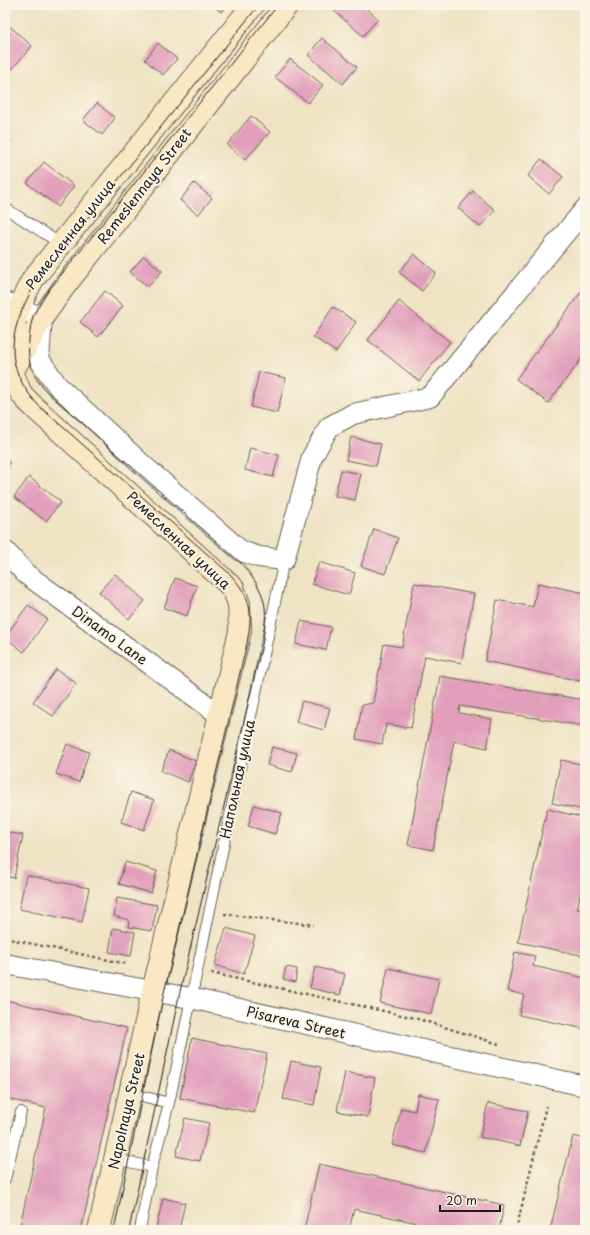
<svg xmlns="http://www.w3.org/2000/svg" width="590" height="1235" viewBox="0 0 590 1235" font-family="'Playpen Sans',sans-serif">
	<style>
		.building { fill: #e29fbb }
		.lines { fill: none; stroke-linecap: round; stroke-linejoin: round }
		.lane-casing { stroke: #666257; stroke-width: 12 }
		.street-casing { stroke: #666257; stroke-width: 22 }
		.secondary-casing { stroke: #666257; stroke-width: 24 }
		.path { stroke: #666257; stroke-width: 2.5; stroke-dasharray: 3 3; stroke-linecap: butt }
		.lane { stroke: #fff; stroke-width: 10 }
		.street { stroke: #fff; stroke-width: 20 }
		.secondary { stroke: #fae7c3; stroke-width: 22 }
		.tram { stroke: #1c1c1c; stroke-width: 1 }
		.labels { text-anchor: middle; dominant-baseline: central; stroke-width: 4; stroke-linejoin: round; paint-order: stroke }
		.street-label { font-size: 14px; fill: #1c1c1c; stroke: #fcf5e5 }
	</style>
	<rect width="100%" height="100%" fill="#fcf5e5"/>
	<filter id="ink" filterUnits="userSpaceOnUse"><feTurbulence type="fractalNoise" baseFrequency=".025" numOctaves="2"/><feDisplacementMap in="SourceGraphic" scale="8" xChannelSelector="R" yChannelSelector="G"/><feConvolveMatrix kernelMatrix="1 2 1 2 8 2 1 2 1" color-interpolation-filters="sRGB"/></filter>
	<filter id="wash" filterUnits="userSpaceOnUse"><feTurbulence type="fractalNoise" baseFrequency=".012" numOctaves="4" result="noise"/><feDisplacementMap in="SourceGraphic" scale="16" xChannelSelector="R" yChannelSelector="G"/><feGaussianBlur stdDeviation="0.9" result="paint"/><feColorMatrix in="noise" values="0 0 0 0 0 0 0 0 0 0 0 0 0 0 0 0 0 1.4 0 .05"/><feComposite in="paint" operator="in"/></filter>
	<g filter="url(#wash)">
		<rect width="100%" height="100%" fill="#efe3c4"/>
		<g id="blocks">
			<path class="building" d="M213 5H227L221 12Z
				M336 5H363L378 19 363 36 332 9Z
				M5 22 32 46 5 77Z
				M322 38 357 67 343 84 308 55Z
				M158 43 177 59 163 75 145 60Z
				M290 59 323 85 308 103 275 77Z
				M97 103 115 118 102 135 83 120Z
				M251 116 270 132 245 160 227 145Z
				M5 136 11 141 5 149Z
				M541 159 563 177 549 194 528 176Z
				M44 162 74 186 58 207 27 183Z
				M194 183 212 198 198 215 180 200Z
				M473 191 495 210 480 227 458 208Z
				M414 254 436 273 422 291 399 272Z
				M144 256 162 271 148 287 130 272Z
				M585 287V354L548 403 516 379Z
				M105 291 123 306 98 337 80 322Z
				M399 301 450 342 419 381 368 340Z
				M333 307 356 322 336 352 313 337Z
				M259 372 286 378 277 413 251 407Z
				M351 437 381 444 376 466 346 460Z
				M250 448 279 455 273 477 245 470Z
				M5 459 10 463 5 469Z
				M341 470 361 474 355 500 335 496Z
				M29 477 61 502 46 521 14 497Z
				M374 529 398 538 385 574 361 566Z
				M319 562 355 573 349 595 312 584Z
				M115 574 145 601 129 619 99 592Z
				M175 578 197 586 187 616 164 608Z
				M414 583 474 594 461 663 425 656 411 728 386 724 382 744 356 739 362 705 373 703 384 644 402 647Z
				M538 583 585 593V682L485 661 497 600 533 607Z
				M28 605 47 619 24 652 5 637Z
				M301 621 331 627 326 650 296 644Z
				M56 669 76 683 53 716 33 702Z
				M440 676 585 700V726L460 706 459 713 492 719 487 748 454 741 433 850 408 845Z
				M302 701 330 708 324 730 296 722Z
				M67 744 89 752 79 782 56 774Z
				M272 747 297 753 292 772 267 765Z
				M169 750 196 761 188 782 161 771Z
				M561 760 585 765V810L552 803Z
				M131 792 154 800 144 830 121 822Z
				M254 805 282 813 275 834 248 826Z
				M547 809 585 818V874L577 909 585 910V956L518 942Z
				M5 832 23 835 14 878 5 876Z
				M125 862 157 871 151 893 119 884Z
				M26 875 89 888 82 922 19 909Z
				M117 898 157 905 152 931 128 927 129 920 114 916Z
				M113 928 135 932 131 956 109 952Z
				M226 928 255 936 244 974 215 965Z
				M515 952 535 956 533 966 585 978V1029L519 1015 524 995 507 991Z
				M286 967 297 969 295 982 283 979Z
				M315 967 345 974 340 995 310 988Z
				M388 968 439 979 431 1014 380 1003Z
				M5 1000 127 1028 81 1230H19L46 1108 5 1098Z
				M192 1038 267 1054 254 1113 180 1098Z
				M291 1061 321 1067 314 1105 283 1099Z
				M345 1072 375 1078 368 1117 337 1111Z
				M418 1094 439 1099 426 1153 392 1145 401 1108 415 1111Z
				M488 1103 528 1111 520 1146 480 1137Z
				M185 1118 209 1123 200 1161 176 1156Z
				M573 1136 585 1139V1230H550Z
				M319 1164 504 1205 499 1230H449L354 1209 349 1230H304Z
				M163 1198 185 1203 179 1230 156 1228Z"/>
		</g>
	</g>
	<g filter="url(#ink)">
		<use href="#blocks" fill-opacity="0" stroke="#666257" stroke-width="1"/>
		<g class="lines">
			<g class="lane-casing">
				<path id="lane" d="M5 208 61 244
					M130 1093 169 1103
					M115 1159 152 1167
					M5 1179 21 1112
					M140 1230 152 1167 169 1103 284 560"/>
			</g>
			<g class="street-casing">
				<path id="street" d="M5 302 42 318 39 359 57 385 144 466 241 551 259 557 284 560 312 457 329 427 353 414 430 397 585 209
					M5 551 26 574 220 715
					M5 964 190 998 585 1086"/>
			</g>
			<g class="secondary-casing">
				<path id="secondary" d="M11 374 42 318 66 284 287 5
					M99 1230 153 991 240 631 239 604 233 588 36 409C31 404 25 399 21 393 0 355 13 315 33 279L253 5"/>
			</g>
			<path class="path" d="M224 914 314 925
				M5 938 127 964
				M211 973 415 1018 499 1044
				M516 1230 546 1106"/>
			<use href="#lane" class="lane"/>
			<use href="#street" class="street"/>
			<use href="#secondary" class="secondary"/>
			<path class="tram" d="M114 1230 164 993 247 643C253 611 252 599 230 574L39 406C0 363 10 329 36 282L259 5
				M129 1230 179 996 262 645C269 606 267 594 241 563L49 394C32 376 27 365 29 339 30 331 31 321 34 314 38 306 44 298 49 290L278 5"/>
		</g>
	</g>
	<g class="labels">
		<g class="street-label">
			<text transform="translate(144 186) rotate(-52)">Remeslennaya Street</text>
			<text transform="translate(70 234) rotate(-52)">Ремесленная улица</text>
			<text transform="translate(179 540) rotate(43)">Ремесленная улица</text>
			<text transform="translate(110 635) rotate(36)">Dinamo Lane</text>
			<text transform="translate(237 779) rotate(-78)">Напольная улица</text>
			<text transform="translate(296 1022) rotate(13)">Pisareva Street</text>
			<text transform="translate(126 1111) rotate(-77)">Napolnaya Street</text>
		</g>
	</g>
	<rect width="590" height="1235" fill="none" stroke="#fcf5e5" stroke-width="20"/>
	<path d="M440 1205v6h60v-6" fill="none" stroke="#1c1c1c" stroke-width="2"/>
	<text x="446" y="1205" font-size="12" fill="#1c1c1c" stroke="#fcf5e5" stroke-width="3" paint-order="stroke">20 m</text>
</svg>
